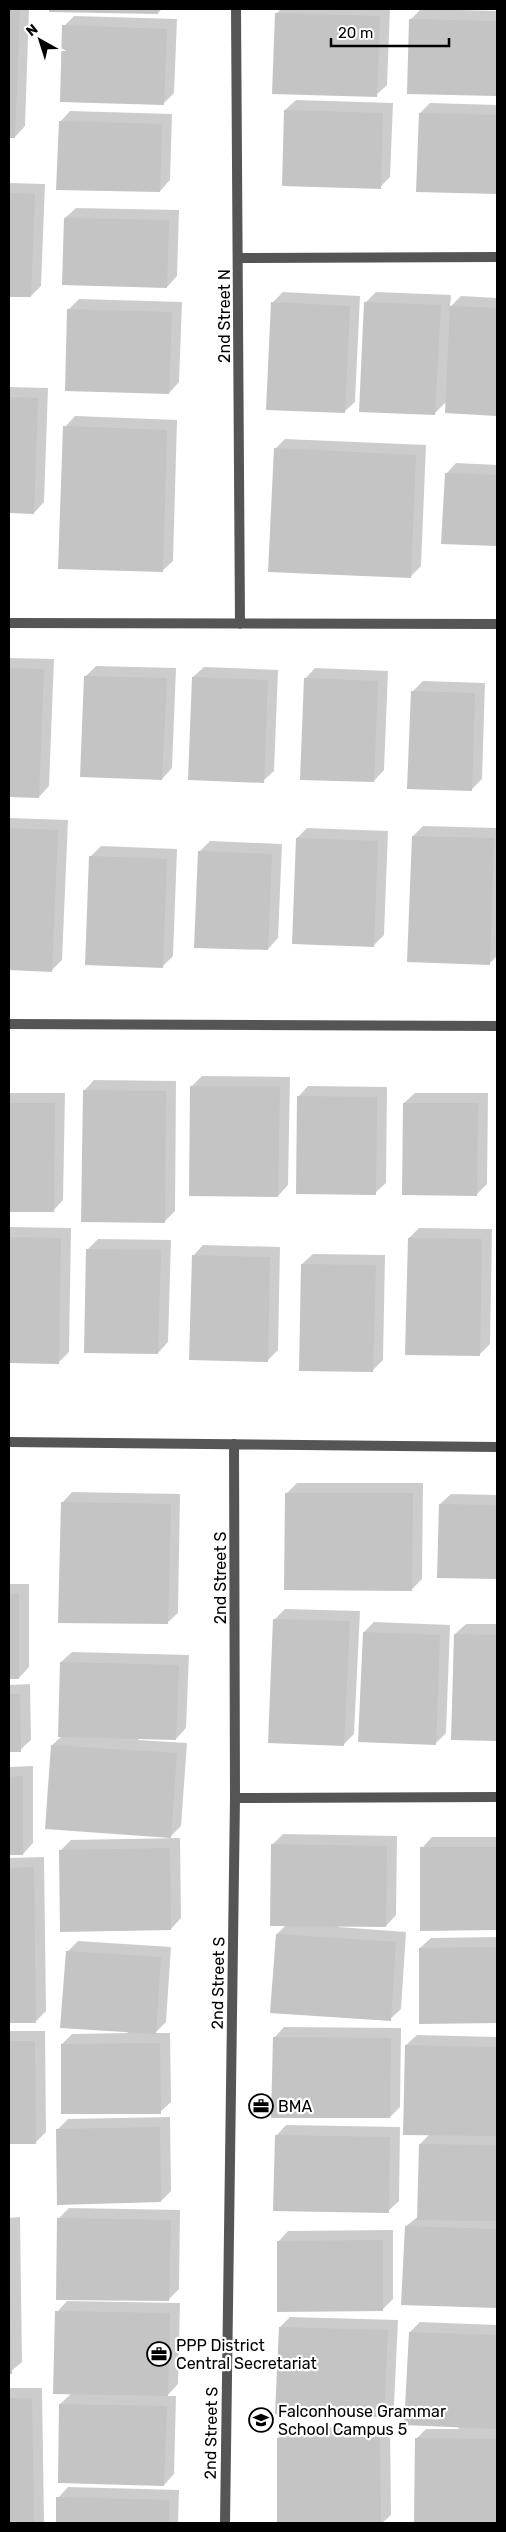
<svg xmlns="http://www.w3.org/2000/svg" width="506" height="2532" viewBox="0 0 506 2532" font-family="Rubik,sans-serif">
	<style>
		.shadow { fill: #0003 }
		.building { fill: #c4c4c4 }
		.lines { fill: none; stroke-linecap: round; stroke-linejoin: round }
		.street { stroke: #555; stroke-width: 10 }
		.labels { text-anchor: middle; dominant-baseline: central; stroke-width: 4.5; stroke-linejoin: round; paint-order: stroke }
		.street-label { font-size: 16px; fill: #000; stroke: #fff }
		.poi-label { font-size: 16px; fill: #000; stroke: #fff; text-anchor: start }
	</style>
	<rect width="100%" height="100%" fill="#fff"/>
	<path class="shadow" d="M9 9H29L25 126 15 137 9 136Z
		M50 9H162L158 13Z
		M281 9H390L387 85 376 95 276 14Z
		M421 9 497 11V95L408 93 411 19Z
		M74 16 177 19 174 93 163 104 64 26Z
		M296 100 393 103 390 177 380 187 285 110Z
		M430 103 497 105V193L417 190 420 113Z
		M70 111 172 114 170 180 160 191 60 122Z
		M9 183 45 184 41 286 31 296H9Z
		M76 208 179 210 177 276 167 287 65 218Z
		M283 292 360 296 355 402 344 412 272 303Z
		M376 292 451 295 450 307 461 296 497 298V414L446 412V402L434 414 366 302Z
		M79 299 182 302 179 382 169 393 68 310Z
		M9 387 48 388 44 502 34 513 9 512Z
		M75 416 177 420 173 561 162 571 65 427Z
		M285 439 426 445 421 566 410 577 275 449Z
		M456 463 497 465V545L443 543 446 474Z
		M9 658 54 659 49 786 39 797 9 796Z
		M96 666 176 668 172 768 162 779 85 677Z
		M204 667 278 670 274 771 263 781 193 677Z
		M315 668 388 671 384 770 374 781 305 679Z
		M423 681 485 683 482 779 472 789 412 692Z
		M9 818 68 820 62 960 52 970 9 969Z
		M423 826 497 828V956L489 964 413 836Z
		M307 828 388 831 384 935 373 946 297 838Z
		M210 841 282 844 278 938 268 949 199 852Z
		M101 846 177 849 173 956 163 966 90 857Z
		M202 1076 290 1077 288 1185 278 1196 191 1087Z
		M94 1080 176 1081 175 1211 165 1221 84 1091Z
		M308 1086 387 1087 386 1183 375 1193 298 1097Z
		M9 1093H65L63 1200 53 1211H9Z
		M415 1093H488L487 1184 477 1194 404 1103Z
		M9 1227 71 1228 69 1352 58 1363 9 1362Z
		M419 1228 492 1229 490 1344 479 1355 409 1238Z
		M98 1239 171 1240 168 1342 158 1353 87 1250Z
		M203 1245 280 1247 278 1350 268 1360 193 1256Z
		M313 1254 385 1255 383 1360 373 1370 302 1264Z
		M297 1483H423L422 1579 412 1589 286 1494Z
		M72 1492 180 1494 178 1613 167 1623 62 1503Z
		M451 1494 497 1495V1578L438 1576 440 1504Z
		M9 1584H29V1667L19 1678H9Z
		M285 1609 360 1611 354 1734 344 1744 275 1619Z
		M374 1622 450 1625 446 1733 436 1743 364 1632Z
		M466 1624H497V1740L452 1739 455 1634Z
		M72 1652 189 1655 186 1728 176 1739 139 1738 138 1740 187 1743 181 1826 171 1836 52 1745 62 1736 61 1662Z
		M30 1684 31 1740 20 1750 9 1751V1685Z
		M33 1766V1843L23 1854H9V1767Z
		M283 1834 397 1836 396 1915 386 1926 338 1925V1927L406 1932 401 2009 390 2019 277 1934 286 1925 272 1845Z
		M432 1837H497V1929H422V1848Z
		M180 1838 181 1918 171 1929 61 1850 71 1840Z
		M44 1857 46 2011 36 2021 9 2022V1858Z
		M497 1937V2022L420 2023V1948L431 1938Z
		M78 1941 171 1947 166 2022 155 2033H170L171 2102 160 2112 62 2044 72 2034 128 2033 67 1952Z
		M284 2027 401 2028 400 2107 390 2117 274 2038Z
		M9 2031H45L46 2132 36 2142 9 2143Z
		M417 2035 497 2037V2307L403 2304 406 2226 419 2216 420 2144 430 2134 406 2045Z
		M170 2117 171 2191 161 2201 57 2130 68 2119Z
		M286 2125 400 2127 399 2201 388 2211 276 2136Z
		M69 2208 180 2210 179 2289 169 2299 59 2218Z
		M20 2217 22 2362 9 2373V2218Z
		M393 2230V2299L383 2309 278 2242 288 2231Z
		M67 2301 180 2303 178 2384 167 2396H176L174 2474 164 2485 60 2404 72 2393 57 2312Z
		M290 2317 398 2320 394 2405 384 2416 280 2327Z
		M420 2322 497 2325V2522L415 2521 416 2439 426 2429H459L410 2332Z
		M9 2388H42L44 2523H9Z
		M390 2427 391 2515 382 2523H279L278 2438 288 2428Z
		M68 2487 179 2490 178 2523H57L58 2498Z"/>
	<path class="building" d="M9 9H20L15 138H9Z
		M49 9H158V14L49 12Z
		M275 13 380 16 377 97 272 94Z
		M409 19 497 21V96L407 94Z
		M62 25 167 29 164 105 60 102Z
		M284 110 383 113 381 189 282 186Z
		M419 113 497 115V194L416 192Z
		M59 121 162 124 160 192 56 190Z
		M9 193 35 194 31 297H9Z
		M64 218 169 220 167 288 62 285Z
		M271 302 350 306 345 413 266 410Z
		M364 302 441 305 435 415 359 412Z
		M450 306 497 308V416L445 413Z
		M67 309 172 312 169 394 65 391Z
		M9 397 38 398 34 514 9 513Z
		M63 426 167 430 163 572 58 569Z
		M274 448 416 455 411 578 268 572Z
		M445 473 497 475V546L441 544Z
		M9 668 44 669 39 798 9 797Z
		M84 676 167 678 162 780 80 777Z
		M192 677 268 680 264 783 188 780Z
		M304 678 378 681 374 782 300 780Z
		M411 691 475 693 472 791 407 789Z
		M9 828 58 830 52 972 9 970Z
		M412 836 494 838 490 965 407 962Z
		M296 838 378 841 374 947 292 944Z
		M198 851 272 854 268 950 194 948Z
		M89 856 167 859 163 968 85 965Z
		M190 1086H280L278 1197 189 1196Z
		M83 1090 166 1091 165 1223 81 1222Z
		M297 1096 377 1097 376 1195 296 1194Z
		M9 1103H55L54 1212H9Z
		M403 1103H478L477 1196 402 1195Z
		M9 1237 61 1238 59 1364 9 1363Z
		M408 1238 482 1239 480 1356 405 1355Z
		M86 1249 161 1250 158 1354 84 1353Z
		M192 1255 270 1257 268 1362 189 1360Z
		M301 1264 376 1265 373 1372 299 1371Z
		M285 1493H413L412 1591 284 1590Z
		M61 1502 171 1504 168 1624 58 1623Z
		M439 1504 497 1505V1579L437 1578Z
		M19 1593V1679H9V1594Z
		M273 1619 350 1621 344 1746 268 1743Z
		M363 1632 440 1635 436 1745 358 1742Z
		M454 1634 497 1635V1741L451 1740Z
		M60 1662 179 1665 176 1740 58 1737Z
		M9 1694H20L21 1752H9Z
		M51 1745 177 1753 171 1838 45 1829Z
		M23 1776V1855H9V1777Z
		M271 1844 387 1846 386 1927 270 1926Z
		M420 1847H497V1930L420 1931Z
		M170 1848 171 1930 60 1932 59 1850Z
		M34 1867 36 2023H9V1868Z
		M276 1934 396 1942 391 2021 270 2013Z
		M497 1947V2023L419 2024V1948Z
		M66 1951 161 1957 156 2034 60 2028Z
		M273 2037 391 2038 390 2118H271Z
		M9 2041H35L36 2144H9Z
		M160 2043 161 2114H61V2044Z
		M405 2045 497 2047V2136L403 2135Z
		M160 2127 161 2202 57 2205 56 2129Z
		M275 2135 390 2137 389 2213 273 2211Z
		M419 2144 497 2145V2221L417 2220Z
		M57 2218 171 2220 169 2301 56 2300Z
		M405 2226 497 2229V2308L401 2305Z
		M383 2240V2311L277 2312V2241Z
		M9 2285H10L12 2374H9Z
		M55 2311 170 2313 168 2396 53 2394Z
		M279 2327 388 2330 384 2417 275 2414Z
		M409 2332 497 2335V2429L404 2425Z
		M9 2398H32L34 2523H9Z
		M59 2404 167 2406 164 2486 58 2483Z
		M380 2437 381 2523H277V2438Z
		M415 2438 497 2439V2523H414Z
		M56 2497 169 2500V2523H56Z"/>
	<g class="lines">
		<path class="street" d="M236 9 240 624
			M239 258 497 257
			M9 623 497 624
			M9 1024 497 1026
			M9 1442 497 1447
			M235 1798 497 1797
			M225 2523 235 1798 234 1444"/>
	</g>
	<defs>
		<g id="office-ring" transform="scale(1.25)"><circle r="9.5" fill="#fff" stroke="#000" stroke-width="1.5"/><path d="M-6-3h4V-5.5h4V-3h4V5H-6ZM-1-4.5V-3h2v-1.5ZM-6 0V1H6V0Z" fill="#000"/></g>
		<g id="school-ring" transform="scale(1.25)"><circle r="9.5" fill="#fff" stroke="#000" stroke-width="1.5"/><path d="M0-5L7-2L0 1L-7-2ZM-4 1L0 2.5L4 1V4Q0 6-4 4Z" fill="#000"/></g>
	</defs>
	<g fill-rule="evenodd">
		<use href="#office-ring" x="261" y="2106"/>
		<use href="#office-ring" x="159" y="2354"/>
		<use href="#school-ring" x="261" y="2420"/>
	</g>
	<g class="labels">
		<g class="street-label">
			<text transform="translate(224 316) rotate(-90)">2nd Street N</text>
			<text transform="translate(220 1578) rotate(-90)">2nd Street S</text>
			<text transform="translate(218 1983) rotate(-89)">2nd Street S</text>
			<text transform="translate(211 2433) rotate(-89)">2nd Street S</text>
		</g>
		<g class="poi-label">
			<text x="278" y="2106">BMA</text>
			<text x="176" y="2345">PPP District<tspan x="176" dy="18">Central Secretariat</tspan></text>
			<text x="278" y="2411">Falconhouse Grammar<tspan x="278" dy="18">School Campus 5</tspan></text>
		</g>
	</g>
	<rect width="506" height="2532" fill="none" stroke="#000000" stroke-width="20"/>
	<g transform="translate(40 40) rotate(321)" stroke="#ffffff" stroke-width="4" paint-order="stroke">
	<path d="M0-4L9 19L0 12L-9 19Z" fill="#000000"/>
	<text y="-8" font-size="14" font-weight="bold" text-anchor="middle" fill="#000000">N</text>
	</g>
	<path d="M331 38v8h118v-8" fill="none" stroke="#000000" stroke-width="2.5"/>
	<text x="338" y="38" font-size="15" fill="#000000" stroke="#ffffff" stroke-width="4" paint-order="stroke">20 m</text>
</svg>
